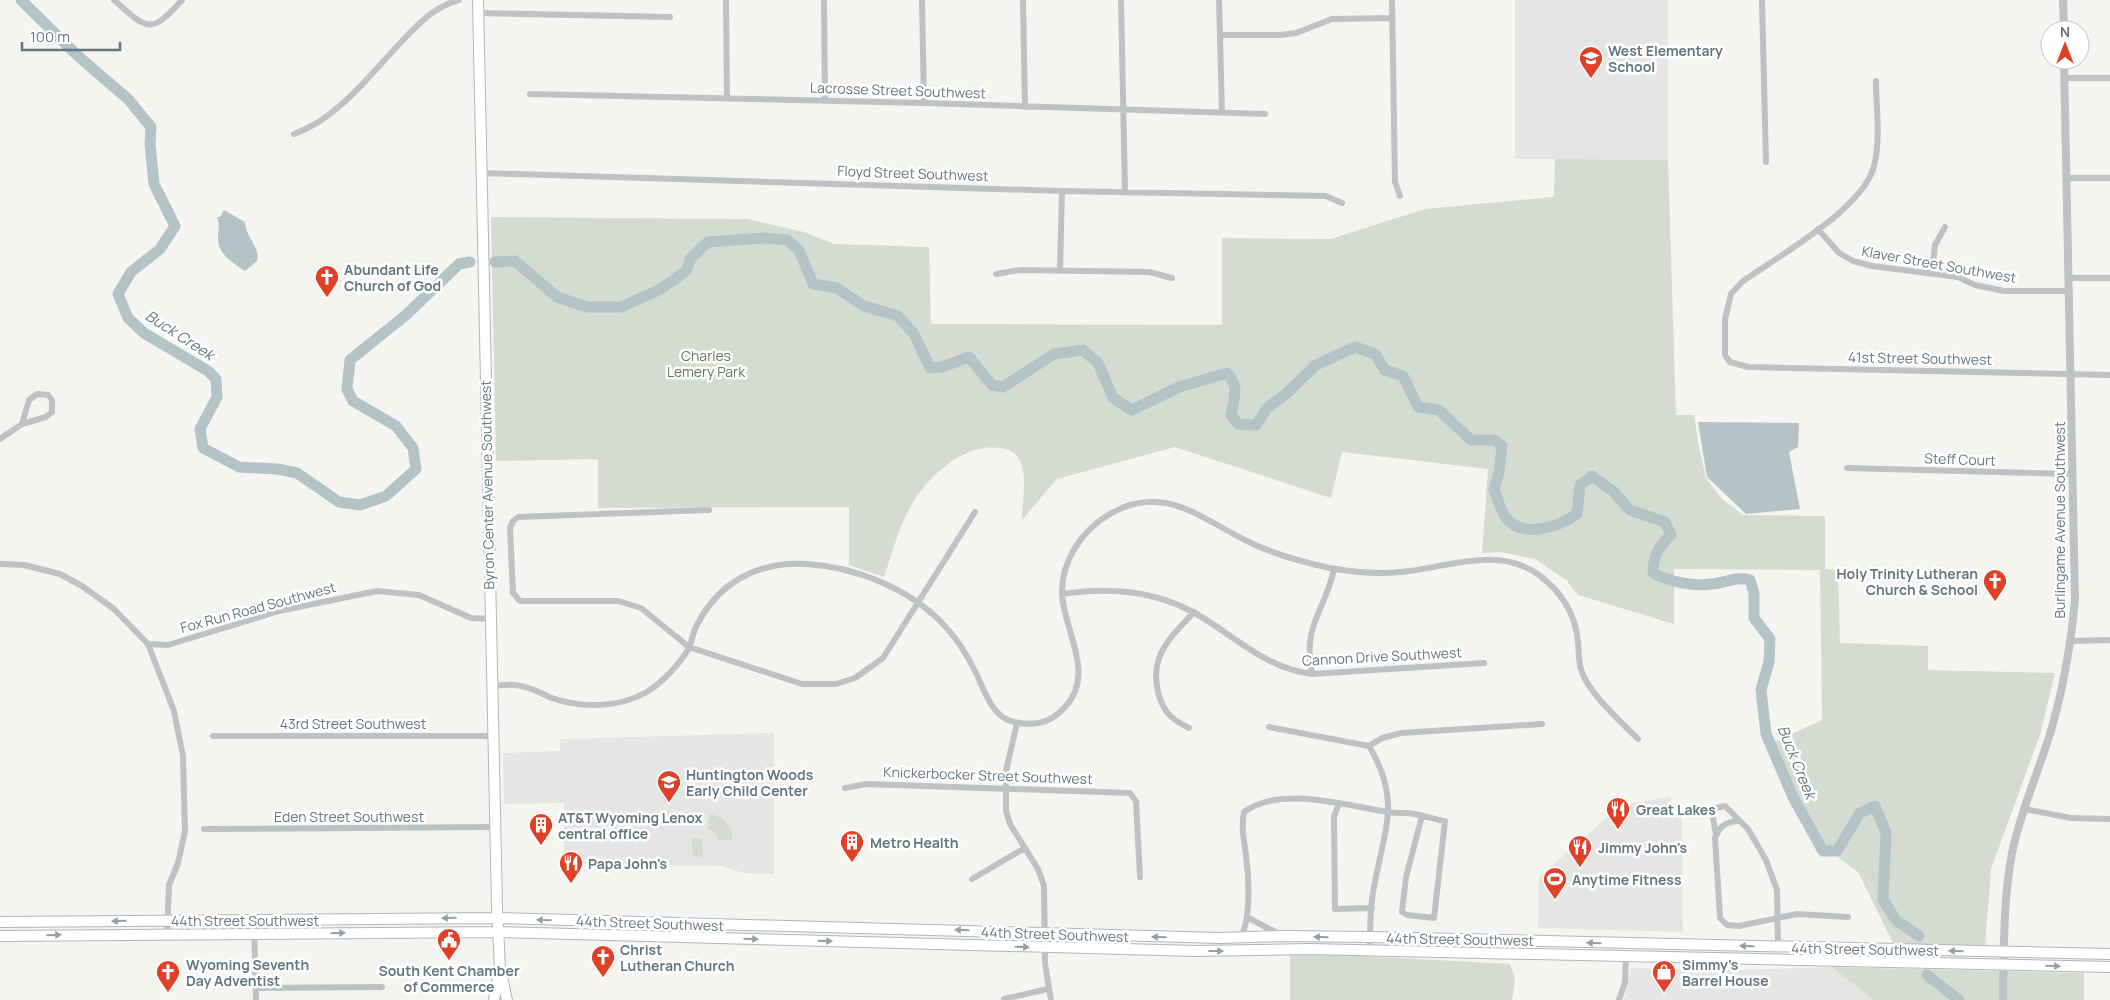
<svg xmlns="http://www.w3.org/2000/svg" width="2110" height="1000" viewBox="0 0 2110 1000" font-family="Manrope,sans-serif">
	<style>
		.built { fill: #e5e6e4 }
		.green { fill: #d6dbd2 }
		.water { fill: #b4c3c5 }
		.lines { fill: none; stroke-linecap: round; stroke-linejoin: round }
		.river { stroke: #b4c3c5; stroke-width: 11 }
		.primary-casing { stroke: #b1b6b9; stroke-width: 12 }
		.minor { stroke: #bec2c5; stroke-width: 6 }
		.tertiary { stroke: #bec2c5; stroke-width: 8 }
		.primary { stroke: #fff; stroke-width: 10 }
		.oneway { fill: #92a0a7 }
		.labels { text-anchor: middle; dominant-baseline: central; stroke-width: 5; stroke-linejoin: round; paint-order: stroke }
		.poi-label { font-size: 14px; font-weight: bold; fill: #647781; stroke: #fff; text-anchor: start }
		.street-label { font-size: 14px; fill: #647781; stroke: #fff }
		.park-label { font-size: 14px; fill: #697863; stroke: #fff }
		.water-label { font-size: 15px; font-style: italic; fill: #60797f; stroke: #fff }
	</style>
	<rect width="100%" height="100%" fill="#f5f4f1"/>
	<path class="built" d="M1515 0H1668V160L1515 159Z
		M774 733V874L743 873 721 866 564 864V803L504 804 503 753 560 751V739Z
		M1670 797 1682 817 1683 932 1538 928 1539 877 1621 805Z
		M1831 967 1874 1000H1624L1631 968 1742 970Z"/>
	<path class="green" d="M1555 159 1668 160 1676 415H1694L1699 447 1706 478 1722 499 1743 515 1825 516V569L1838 570 1840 643 1928 646V670L2055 673 2040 735 1991 869 1985 947 1894 945 1858 872 1824 847 1808 822 1772 743 1822 720 1820 570 1674 569V624L1578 595 1566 580 1535 559 1500 552 1482 553 1488 469 1342 452 1331 498 1175 447 1057 479 1022 520C1022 501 1028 476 1019 459 1016 452 1008 449 1000 448 966 443 933 472 915 499 900 522 893 551 884 577L849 565V507L598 508V459L496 461 491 217 748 219 804 232 834 244 929 247 931 324 1222 325V238L1331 239 1425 209 1554 197Z
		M709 814C723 816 733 826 732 840H718L715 832 708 829Z
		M702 838 703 857 693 856 691 839Z
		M1290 952 1510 964 1515 979 1512 1000H1290Z
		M1831 967 2084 973V1000H1874Z"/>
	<path class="water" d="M224 210 245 222C246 239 260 245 257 261L245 271C233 263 218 254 218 239 218 231 220 224 217 217H220Z
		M1698 422 1799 423 1798 447 1789 452 1800 509 1746 514 1707 477Z"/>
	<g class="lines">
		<path class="river" d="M21 0 78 56 128 99 151 127 150 144 154 184 175 226 160 249 131 272 118 294 128 318 144 333 208 371 216 379 217 397 200 429 203 448 239 467 277 469 297 473 339 502 360 505 386 496 416 469 413 448 396 426 353 401 347 389 350 360 406 315 459 264 470 262
			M495 262 515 261 557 297 587 307H621L661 289 686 271 691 258 708 242 764 238 787 240 799 250 813 284 837 288 864 306 898 316 914 334 930 368 942 367 969 357 992 385 1003 387 1054 354 1083 350 1098 363 1113 398 1132 410 1179 387 1227 373C1240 386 1234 398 1231 415L1238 424 1256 425 1267 408 1287 393 1316 365 1355 347 1375 354 1385 370 1403 376 1418 407 1439 410 1471 440H1495L1502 446 1499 473 1494 489C1497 498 1501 512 1507 519 1525 539 1560 526 1577 514L1580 485 1592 476 1613 491 1630 510 1665 522 1671 535C1658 547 1653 556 1653 573 1668 581 1693 587 1711 584 1725 583 1736 576 1750 580L1754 593V618L1770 639 1769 662 1761 690 1766 734 1793 797 1823 851H1837L1860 813 1875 806 1886 833 1883 900 1896 920 1919 936
			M1927 975 1959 1000"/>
		<g class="primary-casing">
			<path id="primary" d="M478 0 497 907 500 969 507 1000
				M0 922 497 918 1220 938 1282 936 1370 937 2110 954
				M0 936 498 932 1195 951 1309 949 2110 967
				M494 1000 499 970"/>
		</g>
		<path class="minor" d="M114 0C147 29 150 36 182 0
			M726 0 727 97
			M824 0 825 100
			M922 0 924 103
			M1023 0 1025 107
			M1121 0 1125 191
			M1219 0 1222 112
			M1392 0 1395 182 1400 196
			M1762 0 1766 162
			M478 13 670 17
			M1220 35H1281L1296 33 1332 19 1392 18
			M2065 78H2110
			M1876 81C1876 108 1881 139 1874 166 1864 208 1779 256 1743 281L1731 294 1725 319V355L1730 362 1748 367 2110 375
			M530 94 924 103 1265 114
			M294 134C338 119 372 72 404 39 420 22 436 6 459 0
			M481 173 1062 191 1326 196 1342 203
			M2066 178H2110
			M1818 229 1839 253 1853 261 1872 266 1958 277 1975 285 2004 291H2069
			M1060 271 1062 191
			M1932 273 1935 245 1945 227
			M996 274 1020 270 1149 272 1172 278
			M2069 278H2110
			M0 439 22 424 46 417 52 412V400L48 395 37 394 29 400 22 424
			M1847 468 2072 474
			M709 510 518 517 513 521 510 528 513 593 520 601H618L641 608 689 647 802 684H836L855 678 883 658 975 512
			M0 564 24 565 60 574 82 586 114 609 148 644 174 711 183 756 185 831 178 863 169 885 167 934
			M1062 594C1109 587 1153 590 1195 613 1235 636 1265 668 1312 674L1484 663
			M2071 641 2110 640
			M148 644 168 645 279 611 377 591 419 595 471 618 490 619
			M1312 674C1302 624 1325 612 1334 569
			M491 686C499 686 507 684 515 685 529 686 540 693 552 698 580 708 618 708 645 693 661 684 680 664 689 648 692 641 693 632 697 625 719 582 758 561 807 564 855 567 908 588 942 623 957 638 968 656 977 675 991 706 997 728 1039 723 1049 721 1058 715 1065 707 1096 674 1064 631 1062 594 1061 561 1082 531 1108 515 1163 482 1200 518 1247 541 1273 554 1302 562 1330 568 1352 572 1379 574 1401 572 1446 568 1498 545 1539 575 1562 592 1575 613 1578 641 1579 652 1578 662 1582 672 1589 693 1621 722 1638 739
			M1017 723 1006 771V811L1010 824 1038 869 1044 886 1045 963 1051 1000
			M1269 727 1369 746C1401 799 1385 828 1375 882 1370 904 1370 929 1370 951
			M1189 728C1173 720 1165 714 1159 696 1148 657 1169 639 1194 612
			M213 736H492
			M1369 746 1382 738 1401 733 1542 724
			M845 788 867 784 1130 793 1136 801 1140 877
			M1339 803 1334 817 1335 909 1372 908
			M2024 809 2071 818 2110 819
			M1738 821C1725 822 1720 826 1715 838L1720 918 1727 925 1739 926 1797 914 1848 917
			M204 829 495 827
			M1716 835 1712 812 1716 808 1725 806 1748 829 1766 860 1777 890 1778 947
			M972 879 1025 848
			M1247 917 1279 934
			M254 920 256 1000
			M1241 937C1251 917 1249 878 1246 855 1244 841 1241 826 1244 812 1281 785 1347 806 1388 812 1394 813 1401 813 1407 813 1420 814 1433 819 1445 821L1434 918 1407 915 1402 912 1406 877 1422 816
			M256 988 382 987
			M1004 999 1048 989
			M1619 1000 1625 982 1626 957"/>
		<path class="tertiary" d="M2063 0 2064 30
			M2003 1000C2004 951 2003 901 2012 853 2021 809 2040 769 2052 727 2064 685 2071 643 2075 600L2064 60"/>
		<use href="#primary" class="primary"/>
	</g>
	<defs><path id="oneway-solid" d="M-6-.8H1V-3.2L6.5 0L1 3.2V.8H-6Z" transform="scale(1.25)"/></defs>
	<g class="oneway">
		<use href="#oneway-solid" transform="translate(449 918) rotate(179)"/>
		<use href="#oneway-solid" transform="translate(544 920) rotate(-178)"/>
		<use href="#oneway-solid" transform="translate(119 921) rotate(179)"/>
		<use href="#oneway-solid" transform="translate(962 930) rotate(-179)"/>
		<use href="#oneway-solid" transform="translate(338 933) rotate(-1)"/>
		<use href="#oneway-solid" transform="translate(54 935) rotate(-1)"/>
		<use href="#oneway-solid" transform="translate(1159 937) rotate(-179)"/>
		<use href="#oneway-solid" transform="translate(1321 937) rotate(-179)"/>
		<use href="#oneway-solid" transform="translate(751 939) rotate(1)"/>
		<use href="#oneway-solid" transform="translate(825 941) rotate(2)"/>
		<use href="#oneway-solid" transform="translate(1594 943) rotate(-179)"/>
		<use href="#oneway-solid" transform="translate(1747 946) rotate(-179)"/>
		<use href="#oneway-solid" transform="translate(1022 947) rotate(2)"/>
		<use href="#oneway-solid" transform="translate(1216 951)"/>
		<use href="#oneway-solid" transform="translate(1956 951) rotate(-178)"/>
		<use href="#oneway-solid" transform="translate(2053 966) rotate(1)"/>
	</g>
	<defs>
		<g id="school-pin" transform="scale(1.25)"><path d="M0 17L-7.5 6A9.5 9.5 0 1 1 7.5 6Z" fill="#de4028" stroke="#fff"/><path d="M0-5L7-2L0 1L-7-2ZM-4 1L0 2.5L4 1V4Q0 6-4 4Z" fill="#fff"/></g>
		<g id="church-pin" transform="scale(1.25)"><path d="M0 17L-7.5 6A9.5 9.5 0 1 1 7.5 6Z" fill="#de4028" stroke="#fff"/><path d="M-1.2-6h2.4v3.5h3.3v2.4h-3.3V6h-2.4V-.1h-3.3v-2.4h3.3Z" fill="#fff"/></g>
		<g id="restaurant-pin" transform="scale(1.25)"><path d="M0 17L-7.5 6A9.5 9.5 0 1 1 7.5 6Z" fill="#de4028" stroke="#fff"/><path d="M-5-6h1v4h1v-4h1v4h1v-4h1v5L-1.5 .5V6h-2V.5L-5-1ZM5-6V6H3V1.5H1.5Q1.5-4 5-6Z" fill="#fff"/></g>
		<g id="building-pin" transform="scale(1.25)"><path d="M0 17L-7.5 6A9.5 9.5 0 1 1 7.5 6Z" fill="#de4028" stroke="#fff"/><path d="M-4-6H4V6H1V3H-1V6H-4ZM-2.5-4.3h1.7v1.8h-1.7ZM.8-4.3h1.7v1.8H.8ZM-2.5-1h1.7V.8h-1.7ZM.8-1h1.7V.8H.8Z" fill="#fff"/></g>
		<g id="stadium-pin" transform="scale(1.25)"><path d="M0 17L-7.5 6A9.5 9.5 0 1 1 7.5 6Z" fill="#de4028" stroke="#fff"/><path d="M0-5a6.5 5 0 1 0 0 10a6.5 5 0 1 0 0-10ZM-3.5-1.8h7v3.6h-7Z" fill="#fff"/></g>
		<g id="civic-pin" transform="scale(1.25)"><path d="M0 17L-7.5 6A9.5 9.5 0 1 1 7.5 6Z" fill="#de4028" stroke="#fff"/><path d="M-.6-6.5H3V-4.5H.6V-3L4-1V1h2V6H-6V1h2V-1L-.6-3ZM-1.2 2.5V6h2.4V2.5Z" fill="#fff"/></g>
		<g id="shop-pin" transform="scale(1.25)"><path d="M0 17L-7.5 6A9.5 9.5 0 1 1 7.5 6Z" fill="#de4028" stroke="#fff"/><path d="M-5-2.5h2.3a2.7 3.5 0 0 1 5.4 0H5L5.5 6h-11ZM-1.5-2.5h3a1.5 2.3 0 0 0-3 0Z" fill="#fff"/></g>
	</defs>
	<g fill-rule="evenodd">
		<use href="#school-pin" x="1591" y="58"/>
		<use href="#church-pin" x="327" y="277"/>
		<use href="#church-pin" x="1995" y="581"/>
		<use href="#school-pin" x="669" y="782"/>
		<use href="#restaurant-pin" x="1618" y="809"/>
		<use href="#building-pin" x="541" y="825"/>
		<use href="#building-pin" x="852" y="842"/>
		<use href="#restaurant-pin" x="1580" y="847"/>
		<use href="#restaurant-pin" x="571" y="863"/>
		<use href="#stadium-pin" x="1555" y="879"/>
		<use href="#civic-pin" x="449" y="940"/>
		<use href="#church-pin" x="603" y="957"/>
		<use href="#church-pin" x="168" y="972"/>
		<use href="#shop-pin" x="1664" y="972"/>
	</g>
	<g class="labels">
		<g class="poi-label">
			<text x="1608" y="50">West Elementary<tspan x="1608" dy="16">School</tspan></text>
			<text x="344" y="269">Abundant Life<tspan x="344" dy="16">Church of God</tspan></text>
			<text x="1978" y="573" text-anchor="end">Holy Trinity Lutheran<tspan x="1978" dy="16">Church &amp; School</tspan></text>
			<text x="686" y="774">Huntington Woods<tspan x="686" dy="16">Early Child Center</tspan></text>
			<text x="1636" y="809">Great Lakes</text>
			<text x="558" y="817">AT&amp;T Wyoming Lenox<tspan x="558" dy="16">central office</tspan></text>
			<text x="870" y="842">Metro Health</text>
			<text x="1598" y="847">Jimmy John's</text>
			<text x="588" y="863">Papa John's</text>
			<text x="1572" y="879">Anytime Fitness</text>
			<text x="620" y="949">Christ<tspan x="620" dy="16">Lutheran Church</tspan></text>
			<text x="186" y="964">Wyoming Seventh<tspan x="186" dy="16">Day Adventist</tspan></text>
			<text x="1682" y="964">Simmy’s<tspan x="1682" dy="16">Barrel House</tspan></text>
			<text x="449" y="970" text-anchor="middle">South Kent Chamber<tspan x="449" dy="16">of Commerce</tspan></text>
		</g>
		<g class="street-label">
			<text transform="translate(898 90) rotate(2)">Lacrosse Street Southwest</text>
			<text transform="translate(913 173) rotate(2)">Floyd Street Southwest</text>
			<text transform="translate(1939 264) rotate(10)">Klaver Street Southwest</text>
			<text transform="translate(1920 358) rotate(1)">41st Street Southwest</text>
			<text transform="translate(1960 459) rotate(2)">Steff Court</text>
			<text transform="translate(487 485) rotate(-91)">Byron Center Avenue Southwest</text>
			<text transform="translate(2059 520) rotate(-90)">Burlingame Avenue Southwest</text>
			<text transform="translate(258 607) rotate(-15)">Fox Run Road Southwest</text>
			<text transform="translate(1382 656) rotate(-3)">Cannon Drive Southwest</text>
			<text x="353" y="723">43rd Street Southwest</text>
			<text transform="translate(988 775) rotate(2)">Knickerbocker Street Southwest</text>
			<text x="349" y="816">Eden Street Southwest</text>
			<text x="245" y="920">44th Street Southwest</text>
			<text transform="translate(650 923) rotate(2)">44th Street Southwest</text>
			<text transform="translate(1055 934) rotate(2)">44th Street Southwest</text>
			<text transform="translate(1460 939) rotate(1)">44th Street Southwest</text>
			<text transform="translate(1865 949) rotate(1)">44th Street Southwest</text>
		</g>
		<g class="park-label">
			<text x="706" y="355">Charles<tspan x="706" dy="16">Lemery Park</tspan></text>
		</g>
		<g class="water-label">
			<text transform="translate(180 335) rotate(33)">Buck Creek</text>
			<text transform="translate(1797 762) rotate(68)">Buck Creek</text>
		</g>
	</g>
	<g transform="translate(2065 45)"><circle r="24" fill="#ffffff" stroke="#c1c9cd"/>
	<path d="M0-4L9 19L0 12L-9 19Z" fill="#de4028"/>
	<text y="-8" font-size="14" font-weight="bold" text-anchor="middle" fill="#647781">N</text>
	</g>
	<path d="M22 42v8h98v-8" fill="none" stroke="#647781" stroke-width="2.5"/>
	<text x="30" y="42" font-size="15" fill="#647781" stroke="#ffffff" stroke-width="4" paint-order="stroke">100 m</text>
</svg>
